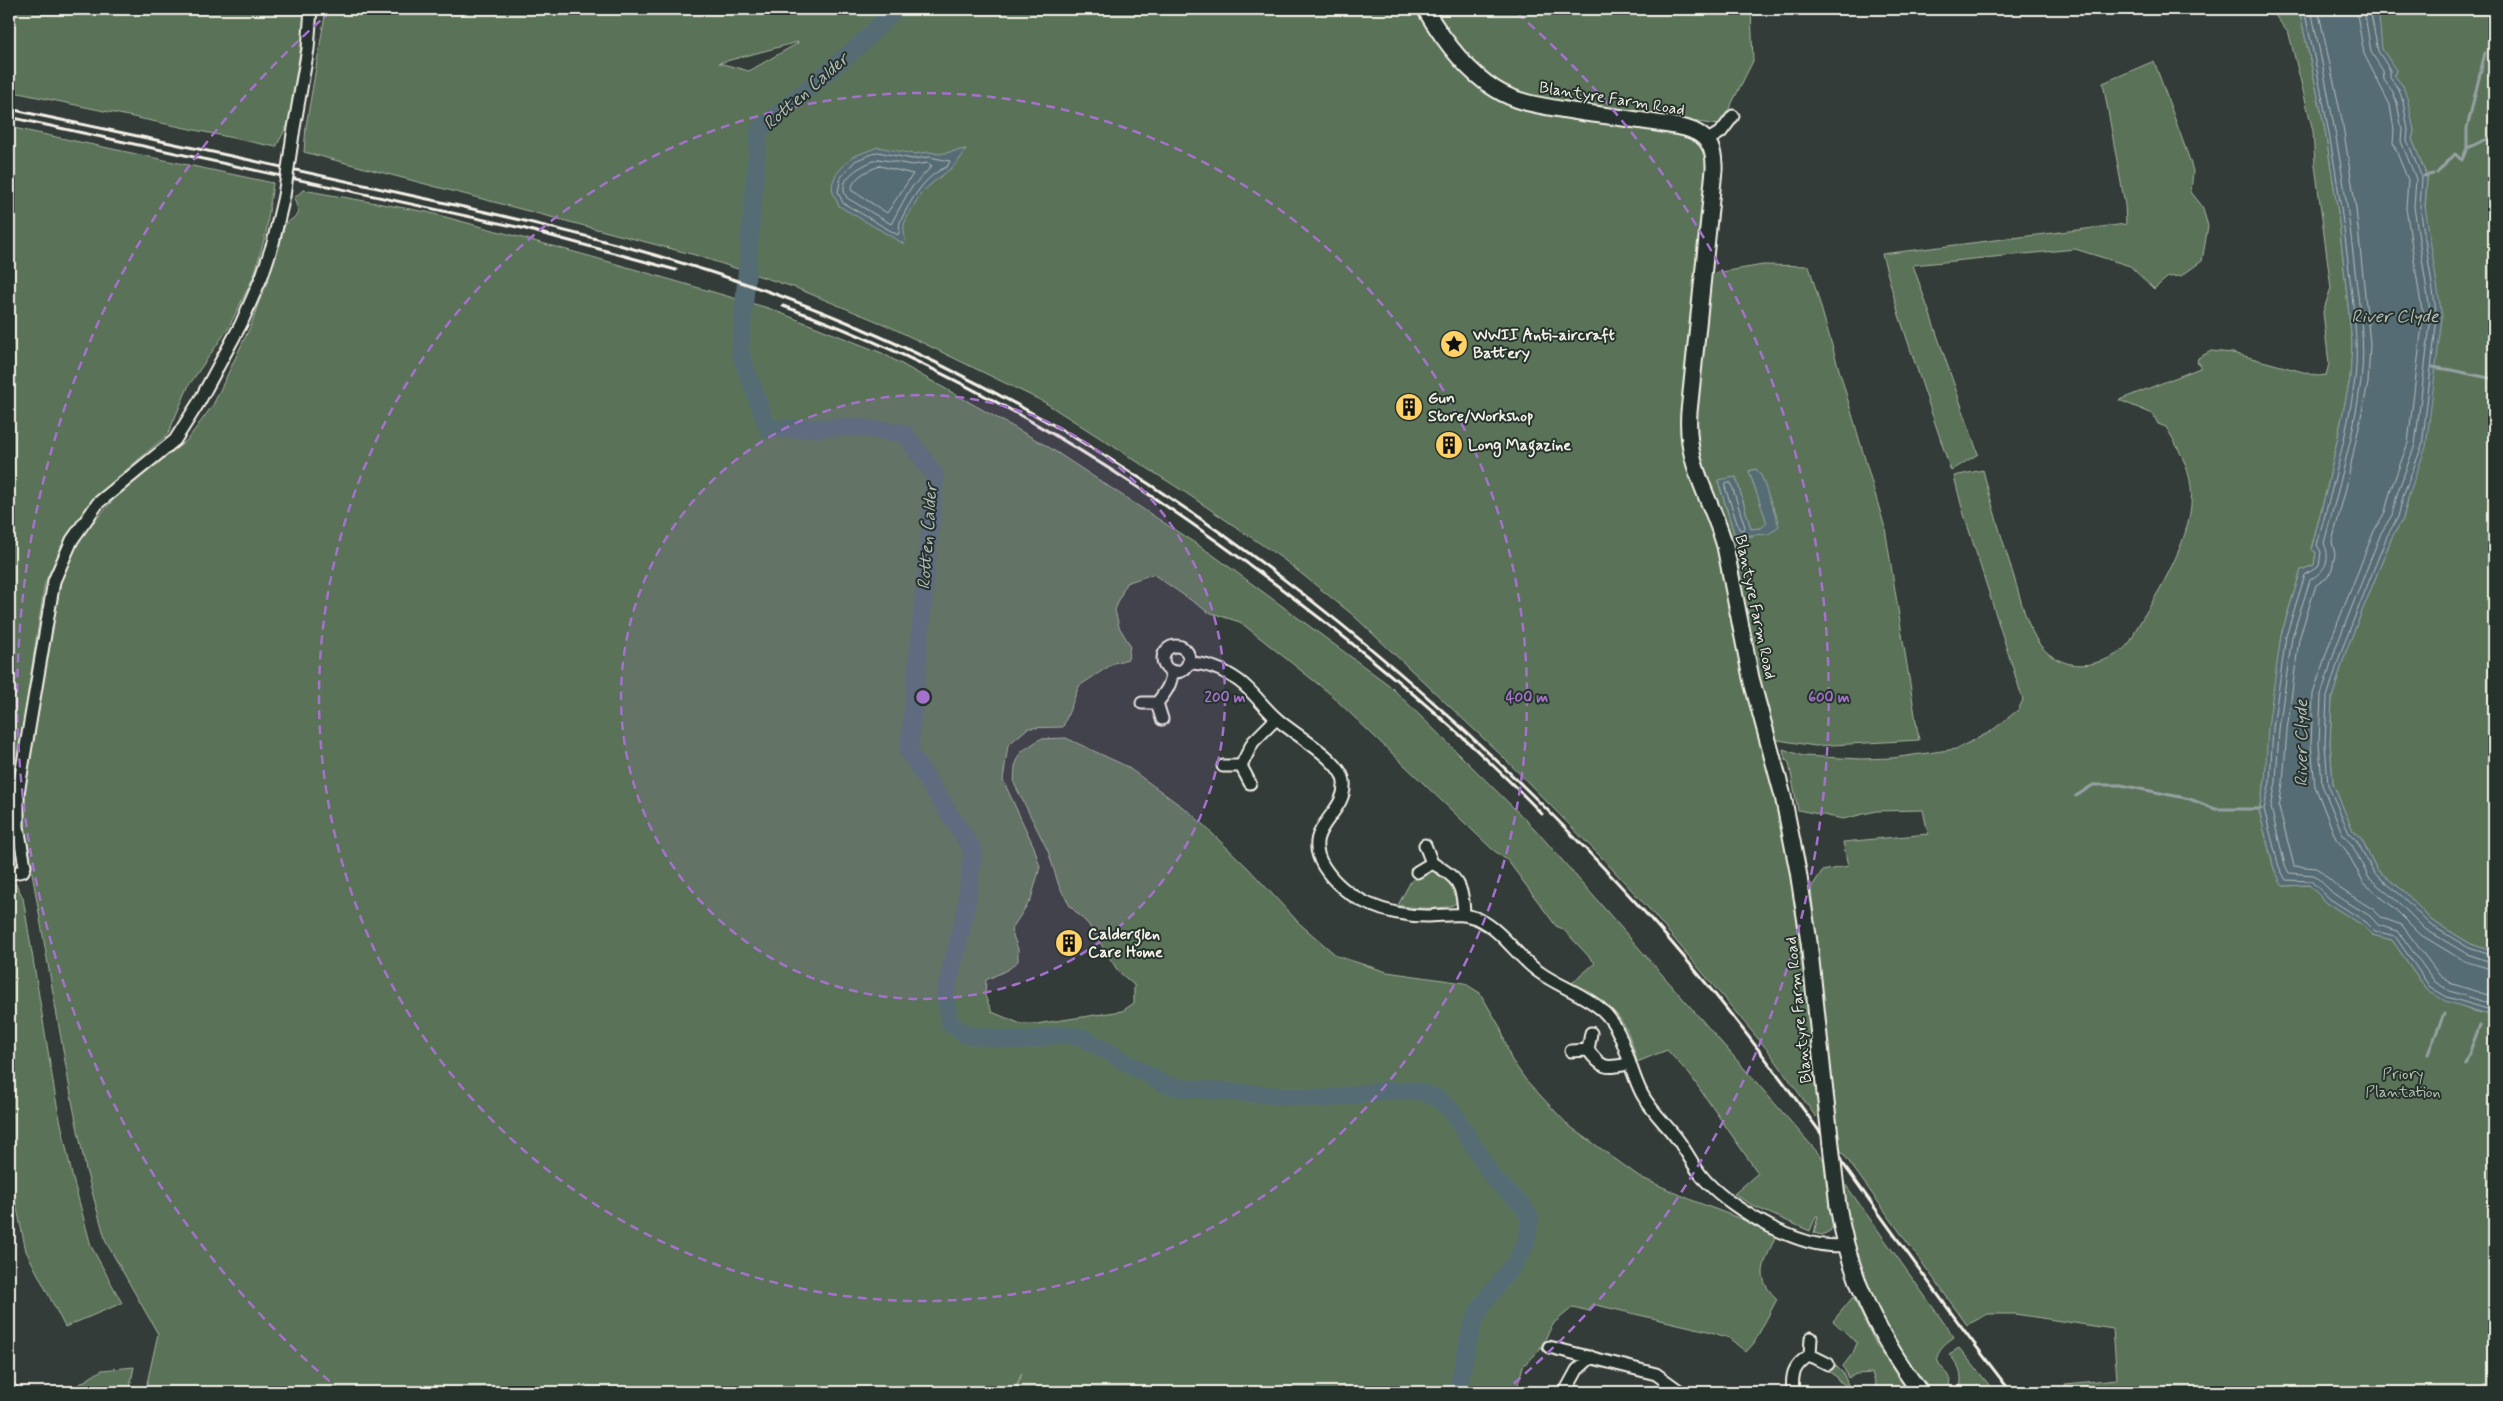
<svg xmlns="http://www.w3.org/2000/svg" width="2503" height="1401" viewBox="0 0 2503 1401" font-family="Mynerve,sans-serif">
	<style>
		.green { fill: #5a7358; stroke: #a7b2a0; fill-rule: evenodd }
		.water { fill: #576c75; stroke: #96a1a3 }
		.lines { fill: none; stroke-linecap: round; stroke-linejoin: round }
		.shore { stroke: #b5bcba; stroke-width: 1 }
		.stream { stroke: #96a1a3; stroke-width: 3 }
		.river { stroke: #576c75; stroke-width: 18 }
		.minor-casing { stroke: #f4f1e8; stroke-width: 15 }
		.major-casing { stroke: #f4f1e8; stroke-width: 19 }
		.minor { stroke: #26332d; stroke-width: 11 }
		.major { stroke: #26332d; stroke-width: 15 }
		.rail { stroke: #f4f1e8; stroke-width: 3 }
		.minor-bridge-casing { stroke: #f4f1e8; stroke-width: 15; stroke-linecap: butt }
		.major-bridge-casing { stroke: #f4f1e8; stroke-width: 19; stroke-linecap: butt }
		.minor-bridge { stroke: #26332d; stroke-width: 11 }
		.major-bridge { stroke: #26332d; stroke-width: 15 }
		.ring { fill: none; stroke: #a571cd; stroke-width: 2.5; stroke-dasharray: 9 6 }
		.labels { text-anchor: middle; dominant-baseline: central; stroke-width: 4; stroke-linejoin: round; paint-order: stroke }
		.street-label { font-size: 16px; fill: #f4f1e8; stroke: #26332d }
		.poi-label { font-size: 16px; font-weight: bold; fill: #f4f1e8; stroke: #26332d; text-anchor: start }
		.park-label { font-size: 16px; fill: #b6bfae; stroke: #26332d }
		.water-label { font-size: 18px; font-style: italic; fill: #b5bcba; stroke: #26332d }
		.centre { fill: #a571cd; stroke: #26332d; stroke-width: 2.5 }
		.ring-label { font-size: 15px; text-anchor: middle; font-weight: bold; fill: #a571cd; stroke: #26332d; stroke-width: 4; stroke-linejoin: round; paint-order: stroke }
	</style>
	<rect width="100%" height="100%" fill="#343c39"/>
	<filter id="ink" filterUnits="userSpaceOnUse"><feTurbulence type="fractalNoise" baseFrequency=".02" numOctaves="2"/><feDisplacementMap in="SourceGraphic" scale="10" xChannelSelector="R" yChannelSelector="G"/><feConvolveMatrix kernelMatrix="1 2 1 2 8 2 1 2 1" color-interpolation-filters="sRGB"/></filter>
	<g filter="url(#ink)">
		<path class="green" d="M9 9H307L288 124 276 147 9 91Z
			M326 9H1419L1487 93 1505 104 1547 114 1687 134C1698 141 1704 148 1708 160L1684 411 1769 763 1798 902 1820 1101 1816 1117 1770 1053 1650 910 1602 858 1502 756 1353 615 1283 559 1186 493 1044 402 886 325 796 288 695 255 304 152 306 126ZM798 43 749 71 719 63 798 42Z
			M1432 9H1751L1753 61 1722 123 1718 125 1539 99C1481 81 1466 55 1432 9Z
			M2275 9H2299L2324 124 2338 212 2352 343 2350 379 2328 484 2311 549 2316 552 2314 565 2301 570 2281 635 2265 781 2259 810 2274 869 2283 886 2309 885 2327 903 2364 926 2372 935 2392 940 2427 990 2474 1011 2494 1016V1392H2066L2065 1384 2117 1379 2113 1329 2015 1314H1988L1967 1325 1839 1148 1811 888 1822 871 1848 866 1843 842 1928 834 1923 810 1876 811 1843 819 1798 810 1789 763 1785 759 1783 749 1803 756 1861 759 1892 758 1956 749 1990 732 2018 710 2023 700 1962 508 1954 476 1983 470C1992 506 2003 542 2014 577 2021 600 2026 625 2040 645 2054 663 2077 669 2098 662 2116 657 2131 647 2136 629 2159 591 2196 534 2191 487 2189 467 2177 445 2166 427L2158 424 2153 414 2119 400 2200 368V364L2197 362 2198 358 2211 351 2233 353 2318 376 2326 375 2329 364 2323 312 2331 288 2315 165 2313 131 2289 34 2271 10Z
			M2375 9 2494 10V952L2471 944 2431 920 2405 892 2377 870 2361 838 2353 831 2333 784 2330 743 2332 698 2346 651 2392 537 2403 519 2409 494 2427 177 2412 139 2414 131 2403 86 2394 75 2396 70 2382 50Z
			M2154 61 2189 158 2193 171 2191 192 2202 206 2208 226 2202 261 2181 276 2168 277 2154 289 2130 266 2075 249 1913 265 1978 454 1951 471 1899 315 1882 254 2126 224 2125 205 2103 83Z
			M9 127 273 183 266 233 254 276 228 329 189 385 168 434 94 498 66 537 45 583 12 796V821L18 861 15 867 9 868Z
			M303 190 427 212 589 256 768 308 882 353 1047 446 1213 555 1389 685 1534 828 1825 1161 1833 1226 1830 1231 1822 1235 1814 1233 1818 1216H1816L1810 1231 1755 1207 1734 1194 1758 1173 1690 1075 1667 1050 1637 1062C1626 1015 1613 1006 1572 983L1595 963 1563 929 1556 926 1508 861 1492 849 1328 692 1240 622 1208 612 1153 574 1126 583 1115 610 1119 627 1130 645 1128 659 1114 663 1079 686 1063 727 1028 728 1008 745 1003 780 1034 847 1040 867 1031 899 1011 930 1018 949V961L1009 969 986 980 985 996 992 1012 1021 1024H1036L1122 1011 1134 1003V985L1118 971 1088 924 1070 906 1059 886 1048 851 1014 783 1015 766 1021 752 1040 739 1066 738 1126 766 1192 814 1248 868 1300 924 1337 956 1387 972 1464 983 1480 993 1500 1027 1511 1059 1525 1079 1568 1125 1640 1177 1694 1201 1749 1222 1775 1237C1765 1264 1753 1276 1777 1299L1754 1343 1746 1352 1729 1338 1708 1331 1592 1304 1589 1311 1573 1307 1554 1323 1538 1352 1523 1366 1516 1392H1015L1022 1373 1014 1392H145L158 1334 106 1242 86 1170 72 1101 25 833 24 798 62 573 84 533 114 499 187 440 213 405 251 325 285 225 299 213 294 198Z
			M1763 265 1809 266 1885 528 1919 740 1815 746 1772 739 1694 438 1710 274ZM1756 469 1779 521 1753 536H1735L1718 481 1736 477 1751 529 1761 528 1768 524 1749 471Z
			M1430 869C1447 872 1456 886 1458 901 1451 912 1411 908 1398 905L1411 881Z
			M9 883 16 884 23 898 56 1100 72 1175 91 1246 122 1303 65 1327 26 1251 9 1171Z
			M1843 1181 1954 1337C1943 1345 1930 1355 1943 1369 1946 1372 1948 1373 1950 1378L1949 1388 1944 1392C1939 1392 1933 1393 1929 1392 1918 1389 1870 1299 1864 1285 1852 1252 1847 1215 1843 1181Z
			M1853 1297 1877 1346 1908 1392H1869L1876 1385 1872 1373 1856 1374 1848 1378 1843 1366 1853 1353 1857 1343 1833 1321Z
			M1959 1348 1995 1392H1958C1965 1377 1959 1366 1949 1354Z
			M1832 1362 1843 1373 1849 1387 1837 1380 1838 1378 1828 1371Z
			M134 1367 129 1392H67L102 1370Z"/>
		<path class="water" d="M2299 9H2375L2374 14 2379 17 2382 49 2396 70 2394 75 2403 86 2408 101 2414 131 2412 139 2427 177 2425 206 2442 317 2426 447 2409 494 2403 519 2392 537 2346 651 2332 698 2330 743 2333 784 2353 831 2361 838 2377 870 2405 892 2431 920 2471 944 2494 952V1016L2445 1001 2427 990 2392 940 2372 935 2364 926 2327 903 2309 885 2283 886 2274 869 2259 810 2265 781 2268 727 2281 635 2301 570 2314 565 2316 552 2311 550 2328 484 2350 379 2352 343 2338 212 2324 124Z
			M878 147 913 154 929 152 939 154 966 149C956 171 937 175 921 194 918 198 905 220 904 225 903 231 906 237 904 244L839 206 833 193 832 185 836 174 852 157Z
			M1756 469 1761 475 1779 526 1769 534 1735 536 1718 480 1736 477 1751 529 1761 528 1767 523 1749 471Z"/>
		<g class="lines">
			<path class="shore" d="M2304 9C2323 95 2339 181 2349 270 2353 306 2359 343 2355 379 2348 433 2331 492 2317 545L2321 552 2319 566 2305 575 2286 636 2273 728 2270 782 2264 809 2279 867 2286 880 2311 881 2330 899 2366 922 2375 931 2395 936 2430 987 2447 997 2494 1011
				M2311 9C2329 96 2346 182 2355 271 2359 307 2366 344 2361 380 2354 435 2338 490 2324 543 2332 562 2324 571 2310 580L2292 637 2279 729 2276 782 2271 808 2285 865 2289 873 2314 875 2334 894 2370 916 2378 925 2398 931 2435 982 2450 991 2494 1005
				M2318 9 2342 120 2356 209 2370 343 2368 383 2346 488 2332 542 2335 554 2332 569 2327 578 2316 585 2299 639 2287 730 2283 783 2279 807 2294 866 2317 868 2339 888 2374 910 2382 918 2402 925 2440 976 2453 984 2494 997
				M2356 9 2364 54 2390 105 2394 130 2393 143 2408 180 2406 208 2423 317 2408 443 2391 489 2385 512 2374 531 2329 645 2313 694 2311 744 2315 786 2336 839 2346 850 2364 883 2392 906 2421 935 2464 961 2494 970
				M2364 9 2371 52 2383 71 2384 80 2393 92 2397 103 2402 130 2401 141 2416 179 2414 207 2431 317 2415 445 2398 491 2392 515 2381 533 2336 647 2321 695 2319 743 2322 785 2343 835 2352 845 2369 878 2397 901 2425 929 2467 954 2494 963
				M2370 9 2378 51 2390 70V78L2399 89 2403 102 2408 130 2407 140 2422 178 2420 207 2437 317 2422 446 2404 493 2398 517 2387 536 2342 649 2327 697 2325 743 2328 785 2349 833 2357 841 2374 873 2402 896 2429 924 2469 948 2494 956
				M878 152 912 159 929 157 950 161 947 167C925 175 911 200 901 220 898 225 901 230 898 235L843 203 838 192 841 177 855 161Z
				M879 159 912 165 928 163 932 166 910 189 891 224 847 198C834 178 864 164 879 159Z
				M880 166 913 174 887 213 851 190C854 176 868 170 880 166Z
				M1731 483 1745 527 1743 530 1739 529 1725 487 1726 484Z"/>
			<path class="stream" d="M2371 11 2383 9
				M2467 148V128L2485 53
				M2437 173 2455 154 2462 160 2467 148 2494 136
				M2424 176 2433 174
				M2433 367 2444 369
				M2446 369 2494 379
				M2076 796 2093 785H2121L2190 799 2215 809H2261
				M2428 1054 2444 1014
				M2465 1064 2480 1025"/>
			<path class="river" d="M895 9 862 43 759 130 740 352 768 429 851 427 904 433 935 476 909 752 973 850 965 914 945 995 950 1024 967 1035 1023 1041 1061 1034 1084 1038 1164 1084 1183 1088 1323 1099 1382 1091H1418L1437 1098 1452 1111 1494 1179 1523 1206 1530 1219 1526 1243 1517 1260 1481 1306 1472 1326 1457 1392"/>
			<g class="minor-casing">
				<path id="minor" d="M293 134 308 49 311 9
					M1708 140 1721 132 1733 116
					M1163 659a13 13 0 1 1 26 0a13 13 0 1 1-26 0Z
					M1188 663C1206 663 1224 670 1239 681 1253 691 1263 707 1277 719 1293 734 1342 760 1344 782 1347 816 1299 827 1324 867 1346 901 1388 916 1427 916 1445 916 1462 911 1480 920 1504 932 1517 957 1539 972 1558 986 1584 994 1602 1010 1626 1032 1627 1066 1642 1094 1651 1111 1667 1125 1678 1140 1688 1153 1695 1170 1706 1181 1734 1211 1804 1252 1846 1245
					M1142 703H1157C1165 693 1172 684 1172 671
					M1157 703 1162 719
					M1223 766H1241L1250 783
					M1241 766 1253 742 1276 719
					M1432 863C1458 877 1463 885 1464 914
					M1417 872 1432 863 1425 845
					M9 874 23 871 25 866 18 827V793L54 581 72 540 98 503 175 440 199 402 241 324 262 276 273 243 284 196
					M1591 1033 1588 1050C1603 1070 1606 1068 1629 1064
					M1571 1051 1588 1050
					M1811 1338 1810 1355 1828 1364
					M1549 1347 1656 1374 1681 1392
					M9 1388 12 1392
					M1565 1392 1577 1370 1591 1357
					M1793 1392C1791 1374 1794 1365 1810 1355"/>
			</g>
			<g class="major-casing">
				<path id="major" d="M1425 9C1442 38 1466 71 1495 89 1520 105 1550 107 1579 112 1615 117 1650 121 1685 128 1707 134 1715 147 1714 170L1689 412C1685 466 1711 497 1725 546L1751 678 1783 796 1798 871 1809 942 1825 1093
					M1838 1206C1850 1279 1876 1332 1920 1392"/>
			</g>
			<use href="#minor" class="minor"/>
			<use href="#major" class="major"/>
			<path class="rail" d="M9 109C142 137 276 165 409 195 558 227 708 263 849 323 1154 452 1430 674 1650 918 1783 1066 1889 1236 2011 1392
				M9 117 522 228 676 270
				M783 306C967 371 1136 478 1291 596 1379 663 1465 734 1542 814"/>
			<g class="minor-bridge-casing">
				<path id="minor-bridge" d="M284 196 293 134"/>
			</g>
			<g class="major-bridge-casing">
				<path id="major-bridge" d="M1825 1093 1838 1206"/>
			</g>
			<use href="#minor-bridge" class="minor-bridge"/>
			<use href="#major-bridge" class="major-bridge"/>
		</g>
	</g>
	<circle cx="923" cy="697" r="302" fill="#a571cd" fill-opacity=".12"/>
	<g class="ring">
		<circle cx="923" cy="697" r="302"/>
		<circle cx="923" cy="697" r="604"/>
		<path d="M341 1391A906 906 0 0 1 329 13M1517 13A906 906 0 0 1 1505 1391"/>
	</g>
	<defs>
		<g id="sight-disc" transform="scale(1.4375)"><circle r="9.5" fill="#ffd166" stroke="#26332d"/><path d="M0-6L1.8-2.2L6-1.7L2.9 1.2L3.7 5.4L0 3.3L-3.7 5.4L-2.9 1.2L-6-1.7L-1.8-2.2Z" fill="#111"/></g>
		<g id="building-disc" transform="scale(1.4375)"><circle r="9.5" fill="#ffd166" stroke="#26332d"/><path d="M-4-6H4V6H1V3H-1V6H-4ZM-2.5-4.3h1.7v1.8h-1.7ZM.8-4.3h1.7v1.8H.8ZM-2.5-1h1.7V.8h-1.7ZM.8-1h1.7V.8H.8Z" fill="#111"/></g>
	</defs>
	<g fill-rule="evenodd">
		<use href="#sight-disc" x="1454" y="344"/>
		<use href="#building-disc" x="1409" y="407"/>
		<use href="#building-disc" x="1449" y="445"/>
		<use href="#building-disc" x="1069" y="943"/>
	</g>
	<g class="labels">
		<g class="street-label">
			<text transform="translate(1612 99) rotate(9)">Blantyre Farm Road</text>
			<text transform="translate(1755 607) rotate(78)">Blantyre Farm Road</text>
			<text transform="translate(1799 1010) rotate(-96)">Blantyre Farm Road</text>
		</g>
		<g class="poi-label">
			<text x="1473" y="335">WWII Anti-aircraft<tspan x="1473" dy="18">Battery</tspan></text>
			<text x="1428" y="398">Gun<tspan x="1428" dy="18">Store/Workshop</tspan></text>
			<text x="1468" y="445">Long Magazine</text>
			<text x="1088" y="934">Calderglen<tspan x="1088" dy="18">Care Home</tspan></text>
		</g>
		<g class="park-label">
			<text x="2403" y="1074">Priory<tspan x="2403" dy="18">Plantation</tspan></text>
		</g>
		<g class="water-label">
			<text transform="translate(806 92) rotate(-41)">Rotten Calder</text>
			<text x="2395" y="317">River Clyde</text>
			<text transform="translate(928 537) rotate(-86)">Rotten Calder</text>
			<text transform="translate(2302 743) rotate(-90)">River Clyde</text>
		</g>
	</g>
	<circle cx="923" cy="697" r="8" class="centre"/>
	<g class="ring-label">
		<text x="1225" y="702">200 m</text>
		<text x="1527" y="702">400 m</text>
		<text x="1829" y="702">600 m</text>
	</g>
	<rect width="2503" height="1401" fill="none" stroke="#26332d" stroke-width="30"/>
	<rect x="15" y="15" width="2473" height="1371" fill="none" stroke="#f4f1e8" stroke-width="2" filter="url(#ink)"/>
</svg>
